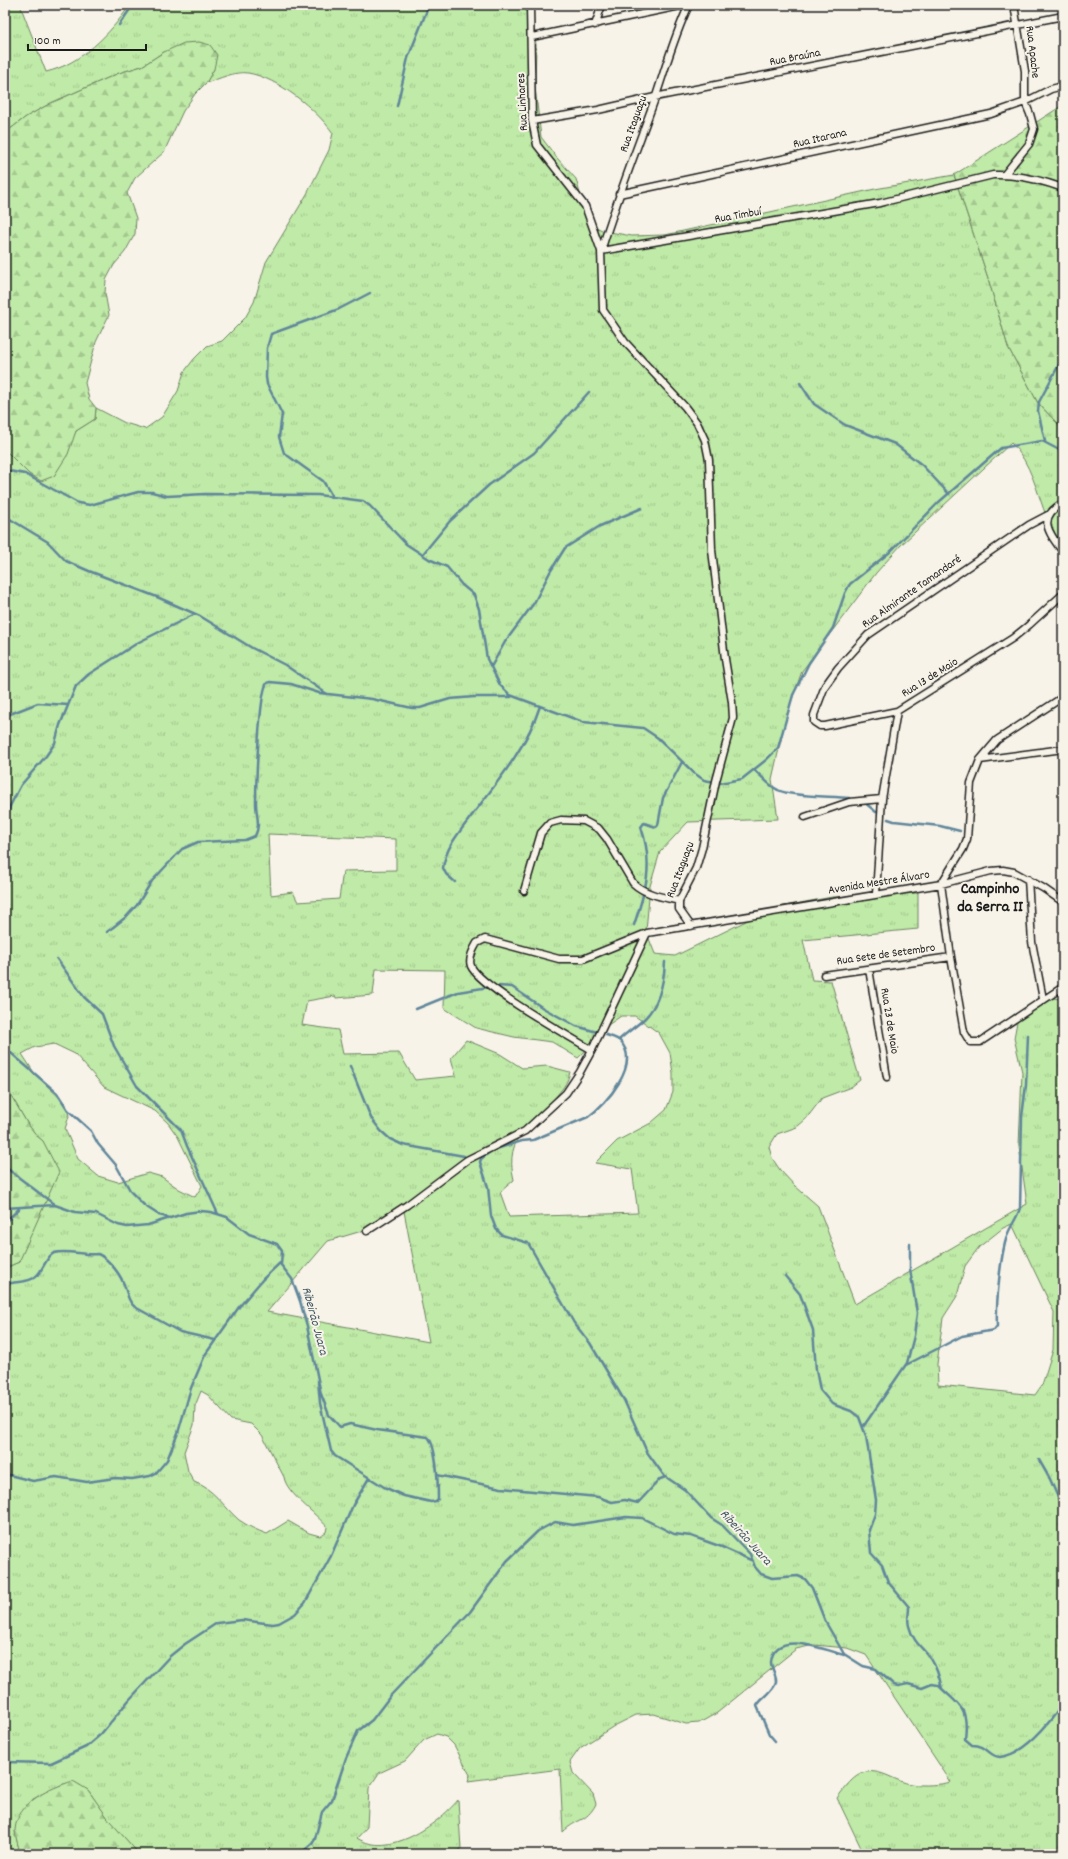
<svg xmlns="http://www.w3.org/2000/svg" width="1068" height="1859" viewBox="0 0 1068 1859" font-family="Dekko,sans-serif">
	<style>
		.grass { fill: url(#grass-tufts); stroke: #6e8362; fill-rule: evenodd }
		.forest { fill: url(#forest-firs); stroke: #6e8362 }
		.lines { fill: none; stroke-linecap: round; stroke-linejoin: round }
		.stream { stroke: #61869b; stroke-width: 2.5 }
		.minor-casing { stroke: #1c1c1c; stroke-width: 9 }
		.minor { stroke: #f7f3e8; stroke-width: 6 }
		.labels { text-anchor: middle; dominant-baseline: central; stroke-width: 4; stroke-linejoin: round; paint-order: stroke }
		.street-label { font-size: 12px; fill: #1c1c1c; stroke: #f7f3e8 }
		.water-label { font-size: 13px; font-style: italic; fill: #445a66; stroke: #f7f3e8 }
		.district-label { font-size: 16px; font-weight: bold; fill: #1c1c1c; stroke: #f7f3e8 }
	</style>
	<defs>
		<pattern id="grass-tufts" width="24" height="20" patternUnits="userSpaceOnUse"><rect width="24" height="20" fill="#bfeaa7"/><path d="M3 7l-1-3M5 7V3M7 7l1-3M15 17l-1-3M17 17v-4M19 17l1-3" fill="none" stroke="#a4c88f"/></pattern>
		<pattern id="forest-firs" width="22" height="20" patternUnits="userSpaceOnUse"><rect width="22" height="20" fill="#bfeaa7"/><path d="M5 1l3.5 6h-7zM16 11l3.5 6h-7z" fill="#a4c88f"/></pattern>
	</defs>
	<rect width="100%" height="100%" fill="#f7f3e8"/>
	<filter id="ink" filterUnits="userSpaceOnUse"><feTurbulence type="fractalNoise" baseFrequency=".025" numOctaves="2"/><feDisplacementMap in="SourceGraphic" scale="8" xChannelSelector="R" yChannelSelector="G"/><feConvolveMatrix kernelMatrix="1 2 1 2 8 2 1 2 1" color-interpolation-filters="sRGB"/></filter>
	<g filter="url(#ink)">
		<path class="grass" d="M5 5H20L46 72C81 64 110 34 130 5H531L536 45 535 87 541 137 557 158 576 179 584 208 592 225 604 231 632 236 665 235 875 189 954 175 988 278 1008 347 1038 403 1057 423 1063 425V548C1054 540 1051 529 1047 518 1037 493 1031 462 1011 443L901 545 876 573 802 671 787 714 772 779 778 819 688 822 660 852 650 886 646 931 655 954 675 956 746 921 784 906 832 897 918 893V929L803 940 812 980 831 981 860 1080 851 1087 822 1098 806 1119 797 1127 777 1134 769 1147 772 1158 780 1170 795 1186 818 1206 855 1304 1027 1204 1019 1146 1022 1072 1014 1038 1017 1022 1021 1016 1051 998 1063 999V1854H864L837 1798C845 1788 853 1775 866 1772 882 1769 896 1782 911 1784 923 1786 940 1785 951 1782L866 1655 847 1648 814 1645 796 1649 717 1713 699 1723 686 1724 654 1714 636 1715 614 1726 580 1748 570 1762 573 1773 593 1794 596 1804C586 1823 577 1818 563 1832L560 1769 468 1781 470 1775 454 1745 446 1737 437 1734 424 1740 405 1761 379 1773 369 1788 367 1827 357 1838C389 1859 437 1825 458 1800L461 1849 455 1854H139L110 1822 88 1790 63 1784 33 1799 15 1831 20 1854H5V1268L19 1262 43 1141 37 1136 27 1123 5 1085V450L9 453 73 437 76 431 95 419 96 408 125 423 145 429 162 417 178 391 184 372 194 359 207 346 222 341 245 318 254 302 266 262 307 194 329 150 333 133C316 109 278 78 248 73 234 71 219 79 206 83L214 69 164 52 142 66 119 73 51 103 26 117 5 133ZM268 834 396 839V870L343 871 339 899 298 902 293 892 271 895ZM376 969 445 970 444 1008 476 1028 514 1037 552 1042 578 1058 598 1039 608 1025 621 1016H635L659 1033 670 1053 673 1073V1092L666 1110 651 1123 617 1141 595 1163 632 1169 638 1213 509 1217 500 1192 514 1180C503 1134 534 1125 558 1094 564 1087 568 1081 570 1072L547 1066 522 1068 500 1054 466 1040 451 1058 456 1076 415 1080 399 1053 343 1054 338 1030 302 1025 307 1001 335 996 336 998 373 995ZM54 1044 75 1054 104 1087 155 1111 168 1123 178 1137 202 1186 195 1197 179 1189 162 1177 148 1173 118 1182 98 1176 78 1159 65 1129 69 1116 66 1104 35 1074 22 1054 35 1047ZM403 1206 429 1342 267 1312 328 1241 372 1228ZM1012 1224 1054 1312 1053 1350 1042 1385 1035 1395 938 1385 937 1364 943 1318 957 1296 965 1266 979 1247 1003 1228ZM201 1391 208 1395 231 1420 251 1424 262 1435 284 1477C286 1493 316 1513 327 1527L326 1532 320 1536 309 1533 288 1521 267 1534C256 1530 248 1526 239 1520 224 1507 213 1488 194 1482L188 1471 184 1452 194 1425 195 1406Z"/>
		<path class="forest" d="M199 42 210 45 217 55 214 69 206 83 195 94 183 111 164 152 135 178 127 193 136 218 135 234 125 252 114 265 106 280 105 293 109 315 96 342 85 383 89 399 96 408 95 419 76 431 68 454 54 476 41 481 29 474 5 450V133L26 117 51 103 119 73 142 66 164 52 184 43Z
			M1063 105V425L1057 423 1038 403 1008 347 988 278 954 175Z
			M5 1085 27 1123 37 1136 43 1141 59 1172 19 1262 5 1268Z
			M73 1781 88 1790 110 1821 139 1854H20C19 1847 15 1837 15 1830 17 1802 50 1788 73 1781Z"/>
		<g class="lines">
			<path class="stream" d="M119 25 133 5
				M397 106 408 58 429 5
				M800 383 814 404 845 425 895 444 922 465 949 494
				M1045 441 1038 411 1039 402 1063 357
				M9 471 25 474 78 503 90 505 138 492H152L167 496 205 494 318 495 363 501 370 506 406 544 429 559 447 567 462 585 474 595 479 609 487 659 500 685 510 695 583 722 643 728 658 738 694 773 704 780 720 783 742 779 766 760 778 748 793 695 809 663 833 628 845 593 850 584 890 552 939 502 1001 448 1042 441 1063 452
				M332 496 323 481 284 453 279 437 282 414 267 384 266 377 267 348 271 334 339 309 370 293
				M5 516 48 542 66 561 89 571 157 597 200 616 252 648 285 665 327 694
				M422 555 450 521 489 485 534 453 589 392
				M491 667 505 642 534 603 550 572 565 548 600 526 642 508
				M5 716 38 703 68 705
				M754 770C762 776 769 786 778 790 792 797 832 796 849 798
				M864 802 876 812
				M888 819 894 821 940 826 960 831
				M5 821 10 806 21 785 46 756 55 743 60 725 76 686 89 674 139 642 195 614
				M455 882 446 874 443 868C446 845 463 828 476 810 500 779 528 744 540 706
				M634 925C646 889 654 865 641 827L644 823 656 827 658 825 663 798 682 762
				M107 932 126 917 137 905 152 881 182 849 198 842 245 840 255 836C261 825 256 815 256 803 256 785 259 693 267 683L270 682 291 684 319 693 372 699 412 708H420L450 699 474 697H511
				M57 959 84 997 102 1014 114 1046 137 1086 181 1130 187 1146 218 1214
				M499 986 512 987 543 1008 576 1026 597 1032
				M416 1009 458 992 489 987
				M619 1040C627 1032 637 1026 645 1018 659 1004 664 981 665 962
				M11 1053 57 1093 68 1110 91 1131 98 1144 116 1165 131 1192 145 1206 159 1215 170 1218
				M350 1066 371 1118 381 1131 390 1139 403 1145 464 1156
				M496 1149 522 1141 533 1140 588 1117C606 1104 642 1064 620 1041 616 1038 610 1036 606 1035
				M491 1151 481 1159 480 1162 488 1187 491 1216 496 1229 502 1235 528 1243 574 1323 590 1343 624 1400 647 1452 665 1477
				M5 1167 55 1205
				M5 1208 55 1205 75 1212 96 1214 118 1225 127 1227 148 1225 186 1213 201 1211 211 1212 227 1217 249 1234 277 1244 282 1251 281 1265 292 1279 300 1301 307 1326 321 1394 329 1415 340 1427 350 1424 377 1430 428 1437C437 1447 438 1485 438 1499L436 1501 431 1502 404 1496 384 1487 335 1456 331 1451 320 1403 318 1381
				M5 1222 19 1209
				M785 1276 800 1294 813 1330 816 1370 820 1390 832 1404 851 1411 859 1417 866 1436 876 1500 875 1514 869 1530 871 1553 882 1565 888 1582 909 1607C909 1614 907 1619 909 1626 913 1642 922 1647 931 1659 937 1668 940 1679 942 1689
				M5 1285C14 1280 27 1284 35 1277 43 1272 46 1256 54 1253 68 1249 84 1256 98 1254 109 1259 122 1276 125 1288 128 1295 128 1302 135 1307L180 1332 215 1340
				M906 1365 962 1336 994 1330 997 1326C996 1304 1000 1257 1007 1236 1010 1226 1017 1219 1020 1208L1022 1117 1026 1085 1028 1035
				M863 1427 907 1363 914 1336 917 1313 910 1269V1244
				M1039 1460 1050 1479 1063 1509
				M5 1474 33 1481 56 1477 87 1482 115 1478 132 1479 150 1476 156 1473 167 1460 178 1433 191 1388 205 1355 239 1307 263 1279 281 1262
				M437 1475 501 1488 598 1497 612 1502 625 1500 638 1503 660 1479 666 1477 685 1490 711 1518 722 1525 750 1554 755 1567 761 1574 772 1578 798 1576 805 1579 812 1588 825 1621 844 1654 863 1666 876 1669 894 1685 898 1686 908 1684 922 1688 932 1684 938 1685C959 1706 969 1706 965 1739L972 1745C988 1745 989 1757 1000 1757 1024 1755 1050 1722 1063 1704
				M775 1741 769 1734 757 1706C760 1699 770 1695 775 1685 779 1677 771 1670 771 1662 774 1628 826 1650 844 1655
				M5 1762 51 1763 86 1747 101 1734 129 1700 170 1656 185 1644 217 1623 242 1620 273 1624 279 1623 295 1614 305 1603 331 1556 353 1505 369 1478
				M300 1854 312 1844 315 1839 322 1812 332 1800 346 1758 358 1731 372 1720 391 1695 470 1612 507 1561 538 1531 555 1522 573 1525 626 1517 642 1518 674 1534 691 1536 722 1547 753 1561"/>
			<g class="minor-casing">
				<path id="minor" d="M530 5 532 121 537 145 585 206 601 251 603 310 625 342 685 407 697 423 705 440 709 460 712 550 725 659 732 702 733 718 716 781 702 848 696 868 679 901V909L691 926
					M595 25 602 5
					M532 37 685 5
					M532 121 598 110 655 97 1063 16
					M1004 175 1029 144 1034 129 1030 114 1025 102V71L1014 5
					M619 194 991 114 1025 102 1051 89 1063 86
					M601 251 880 203 993 175C1016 174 1041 180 1063 188
					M601 251C617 199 637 148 656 96 666 66 675 34 689 5
					M1063 503C1036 518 1049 533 1063 552
					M1063 697 997 740 980 760 971 783 967 839 963 849 941 884 951 957 964 1032 970 1042H980L1063 987
					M897 711 825 726H820L814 722V715L825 686 838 668 868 635 1029 525 1048 515
					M980 760 1063 749
					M805 817 849 802 882 799
					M1028 879 1032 942 1043 999
					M524 891 541 833 550 823 561 820 584 821 599 829 607 839 633 883C646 895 663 897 679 901
					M876 894 882 799 897 711 1013 638 1029 625 1063 594
					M869 969 887 1077
					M824 975 951 957
					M592 1050C570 1037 479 986 471 966 468 959 474 948 477 943L485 939 559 959H583L647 933 941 884 991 871 1003 870 1014 872 1043 888 1063 902
					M367 1231 407 1205 467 1160 525 1131 566 1093 580 1072 592 1050 647 933"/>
			</g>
			<use href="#minor" class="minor"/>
		</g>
	</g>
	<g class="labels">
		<g class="street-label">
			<text transform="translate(1032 52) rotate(83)">Rua Apache</text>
			<text transform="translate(795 58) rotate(-11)">Rua Braúna</text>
			<text transform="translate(523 102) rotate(-93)">Rua Linhares</text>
			<text transform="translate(634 124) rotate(-70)">Rua Itaguaçu</text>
			<text transform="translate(820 139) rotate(-13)">Rua Itarana</text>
			<text transform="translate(738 216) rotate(-10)">Rua Timbuí</text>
			<text transform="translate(912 592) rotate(-35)">Rua Almirante Tamandaré</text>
			<text transform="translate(930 678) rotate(-32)">Rua 13 de Maio</text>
			<text transform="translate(681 870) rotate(-69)">Rua Itaguaçu</text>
			<text transform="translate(879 883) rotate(-9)">Avenida Mestre Álvaro</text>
			<text transform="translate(886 955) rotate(-8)">Rua Sete de Setembro</text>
			<text transform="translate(889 1021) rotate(81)">Rua 23 de Maio</text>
		</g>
		<g class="water-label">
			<text transform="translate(314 1321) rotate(75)">Ribeirão Juara</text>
			<text transform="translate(745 1538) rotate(48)">Ribeirão Juara</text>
		</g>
		<g class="district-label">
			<text x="990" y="889">Campinho<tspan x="990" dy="18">da Serra II</tspan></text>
		</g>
	</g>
	<rect width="1068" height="1859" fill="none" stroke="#f7f3e8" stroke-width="20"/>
	<rect x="10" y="10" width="1048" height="1839" fill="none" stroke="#1c1c1c" stroke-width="1.5" filter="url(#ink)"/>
	<path d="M28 44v6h118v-6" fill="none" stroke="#1c1c1c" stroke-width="2"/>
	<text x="34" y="44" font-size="12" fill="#1c1c1c" stroke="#f7f3e8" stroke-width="3" paint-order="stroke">100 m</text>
</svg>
